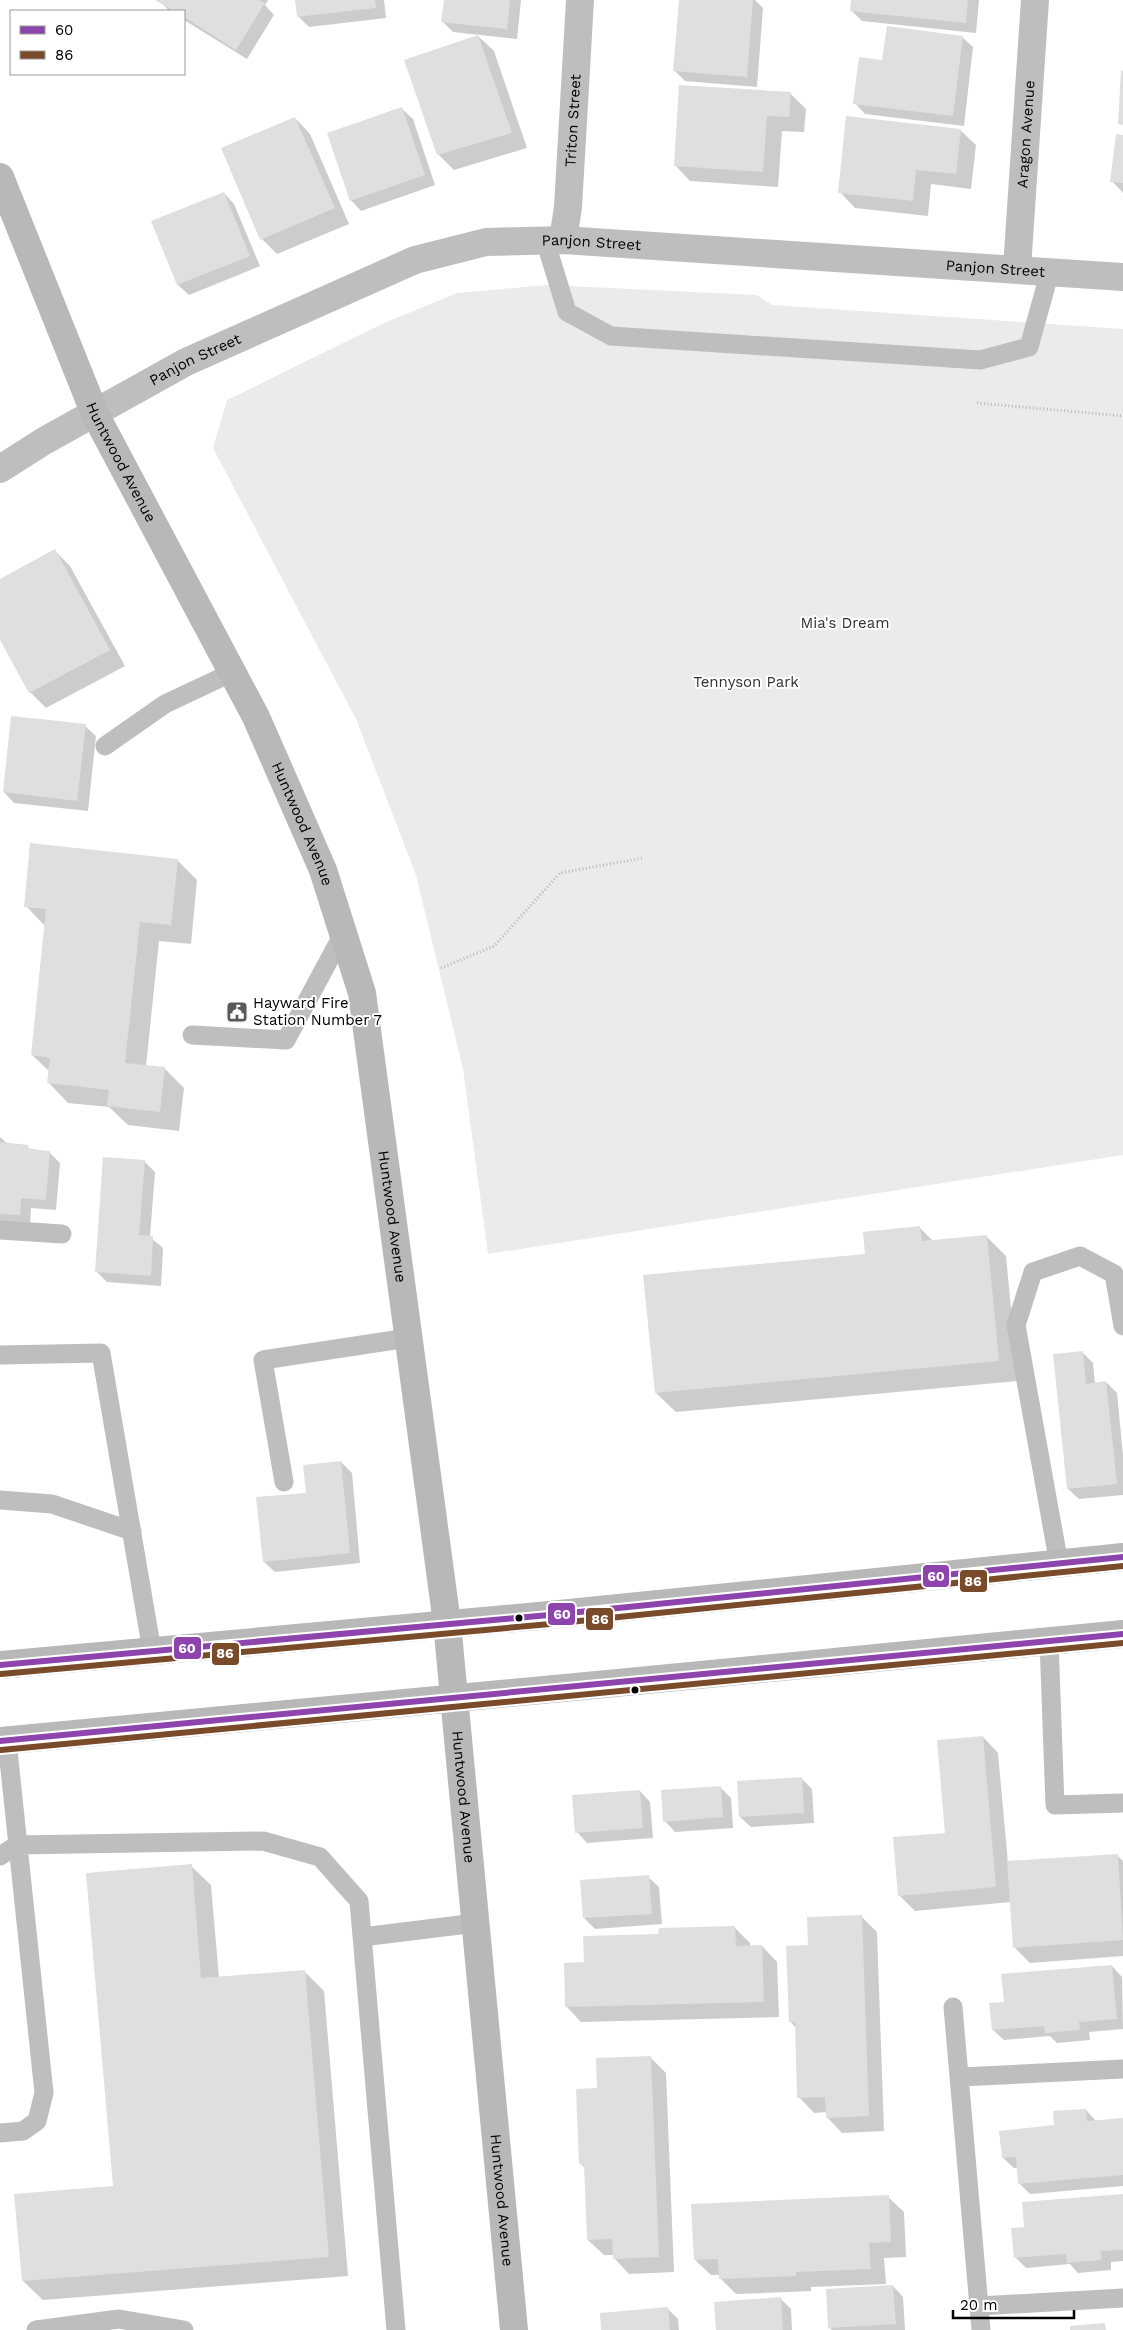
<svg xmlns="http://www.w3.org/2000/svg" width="1123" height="2330" viewBox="0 0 1123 2330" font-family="'Work Sans',sans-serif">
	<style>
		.green { fill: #ebebeb }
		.shadow { fill: #0003 }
		.building { fill: #dfdfdf }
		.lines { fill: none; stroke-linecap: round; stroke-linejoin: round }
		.path { stroke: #b9b9b9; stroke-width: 3; stroke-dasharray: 1 2.5; stroke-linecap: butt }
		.lane { stroke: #bebebe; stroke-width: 19 }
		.street { stroke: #bebebe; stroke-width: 28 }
		.secondary { stroke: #b8b8b8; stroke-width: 28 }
		.bus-1-casing { stroke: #fff; stroke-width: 10 }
		.bus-2-casing { stroke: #fff; stroke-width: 10 }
		.bus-1 { stroke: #8e44ad; stroke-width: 6 }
		.bus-2 { stroke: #7a4b2a; stroke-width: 6 }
		.bus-dot { fill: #000; stroke: #fff; stroke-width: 2 }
		.labels { text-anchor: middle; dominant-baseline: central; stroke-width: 4; stroke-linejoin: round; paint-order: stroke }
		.street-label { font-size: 15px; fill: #000; stroke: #fff }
		.park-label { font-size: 15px; fill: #323232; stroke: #fff }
		.poi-label { font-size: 15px; fill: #000; stroke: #fff; text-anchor: start }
		.line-badge { stroke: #fff; stroke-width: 2 }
		.badge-label { font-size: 14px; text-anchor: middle; font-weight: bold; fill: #fff }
	</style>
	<rect width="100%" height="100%" fill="#fff"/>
	<path class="green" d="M548 285 757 295 772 305 1123 329V1155L488 1254 463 1069 416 875 356 719 213 448 227 400 382 324 457 293Z"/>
	<path class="shadow" d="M159 0H268L265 5 274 15 247 59 184 20V11H169Z
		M296 0H384L386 18 309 27 298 16Z
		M445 0H521L517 39 453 32 442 21Z
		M680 0H755L763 8 757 87 685 81 674 70Z
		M853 0H979L976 33 862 21 852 11Z
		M478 36 494 51 527 148 454 170 439 155 406 61Z
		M962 37 973 47 964 126 865 114 855 103Z
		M791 94 806 109 804 132 782 131 778 187 690 181 675 165Z
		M402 109 413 119 435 185 361 211 351 200Z
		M295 118 310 134 349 224 277 254 262 239Z
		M960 130 976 145 971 189 931 184 928 216 855 208 840 192Z
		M1123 136V193L1112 181Z
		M224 193 234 204 260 266 189 295 178 285 153 222Z
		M55 551 70 566 125 666 46 708 30 692 0 637V580Z
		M85 726 96 736 88 811 14 803 4 792Z
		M177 860 197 880 191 944 159 941 146 1066 164 1068 184 1088 179 1131 128 1125 109 1107 68 1103 49 1083 50 1072 32 1055 45 926 26 906Z
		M0 1137 9 1145 49 1152 60 1163 56 1210 31 1208 30 1225 0 1223Z
		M144 1161 155 1172 150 1237 163 1248 161 1286 107 1282 96 1271Z
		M919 1227 933 1241 986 1236 1006 1256 1018 1381 676 1412 656 1393 867 1255Z
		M1082 1352 1093 1363 1095 1384 1106 1382 1117 1393 1123 1455V1495L1079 1499 1068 1489Z
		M341 1462 352 1473 360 1563 275 1572 264 1562 308 1494Z
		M983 1737 998 1753 1008 1863 1117 1855 1123 1861V1956L1030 1963 1014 1947 1011 1902 915 1911 900 1896 946 1834Z
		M801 1778 812 1789 814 1823 751 1827 740 1817Z
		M720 1787 731 1798 733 1828 675 1832 665 1821Z
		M640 1791 650 1802 653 1838 587 1843 577 1832Z
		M191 1866 211 1885 219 1978 304 1971 324 1991 348 2276 43 2300 23 2281 114 2187Z
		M648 1877 659 1887 662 1924 595 1929 584 1918Z
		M862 1917 877 1932 884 2131 842 2133 827 2117V2112L814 2113 799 2097 796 2028 790 2021 810 1946Z
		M735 1928 750 1943V1947L762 1946 777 1962 779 2017 581 2022 566 2006 585 1963 660 1935Z
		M1112 1966 1122 1977 1123 2029 1089 2032 1090 2040 1057 2043 1050 2036 1004 2040 993 2030 1005 2003Z
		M650 2057 666 2073 674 2272 629 2274 614 2258V2255H604L588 2240 585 2168 581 2164 599 2089Z
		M1086 2110 1096 2121 1123 2119V2186L1030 2194 1020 2184 1018 2168H1014L1003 2158Z
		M1123 2195V2261L1111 2262V2270L1078 2273 1070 2264 1026 2268 1015 2257 1025 2229Z
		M888 2197 904 2212 906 2257 884 2258 886 2284 811 2287V2291L736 2294 720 2278V2275H711L695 2260Z
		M893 2286 903 2297 905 2330H832L830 2328Z
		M780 2298 791 2309 792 2330H717Z
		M667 2308 678 2319 679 2330H602Z"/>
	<path class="building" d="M155 0H259L265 3 236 50 184 17V11H174Z
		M295 0H375L376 8 297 17Z
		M444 0H510L507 29 441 22Z
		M679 0H753L747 77 673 71Z
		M851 0H968L966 23 850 11Z
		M887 26 963 36 953 116 853 104 859 57 882 60Z
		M478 35 512 133 437 155 404 60Z
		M1121 70 1123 71V125L1118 124Z
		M679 85 791 92 789 117 767 116 763 172 674 166Z
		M402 107 425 175 350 201 327 133Z
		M846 116 961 129 956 174 916 170 913 201 838 193Z
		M295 117 335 208 260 240 221 148Z
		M1116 134 1123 135V183L1110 182Z
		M224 192 250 256 177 285 151 221Z
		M55 549 110 650 29 693 0 640V579Z
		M11 716 86 724 77 801 3 792Z
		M30 843 178 859 171 925 140 922 125 1063 165 1067 160 1112 107 1106 109 1090 47 1083 50 1058 31 1055 46 909 24 907Z
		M0 1142 29 1145 28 1149 50 1151 46 1200 21 1198 20 1215 0 1214Z
		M103 1157 145 1160 139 1235 153 1236 151 1276 95 1272Z
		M920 1226 922 1241 987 1235 999 1361 655 1393 643 1275 865 1254 863 1232Z
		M1083 1351 1086 1384 1106 1381 1117 1484 1067 1489 1053 1354Z
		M341 1461 350 1553 263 1562 256 1497 306 1493 303 1465Z
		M983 1736 996 1887 898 1896 893 1837 945 1833 937 1740Z
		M802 1777 804 1813 739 1817 737 1781Z
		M721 1786 723 1817 663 1822 661 1790Z
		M640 1790 643 1828 575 1833 572 1795Z
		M1118 1854 1123 1940 1013 1948 1007 1861Z
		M192 1864 201 1978 305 1970 329 2257 22 2281 14 2194 113 2186 86 1873Z
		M649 1875 652 1914 583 1918 580 1880Z
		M862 1915 869 2116 826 2118 825 2097 797 2098 795 2022H789L786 1946 808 1945 807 1917Z
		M735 1926 736 1946 762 1945 764 2002 565 2007 564 1963 584 1962 583 1936 658 1934 659 1928Z
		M1112 1965 1117 2019 1079 2022 1080 2030 1045 2033 1044 2026 992 2030 989 2003 1004 2002 1001 1974Z
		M651 2056 659 2257 613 2259 612 2239 587 2240 584 2165 579 2164 576 2089 597 2088 596 2058Z
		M1086 2109 1087 2121 1123 2118V2175L1018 2184 1016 2157 1002 2158 999 2131 1054 2125 1053 2111Z
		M1123 2194V2250L1101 2251V2260L1067 2263 1066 2254 1014 2258 1011 2228 1024 2227 1022 2202Z
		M889 2195 891 2242 869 2243 871 2269 796 2272V2276L719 2279 718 2259 694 2260 691 2204Z
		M893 2285 896 2324 828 2328 826 2289Z
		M781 2297 783 2330H716L714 2302Z
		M668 2307 670 2330H601L600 2313Z
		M1105 2323 1106 2330H1070V2326Z"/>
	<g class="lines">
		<path class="path" d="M977 403 1123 416
			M441 968 494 946 560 873 643 858"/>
		<path class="lane" d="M545 240 567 312 611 336 980 360 1029 347 1050 271
			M105 746 165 704 233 672
			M192 1035 286 1040 343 934
			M0 1230 62 1234
			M0 1355 101 1353 152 1651
			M284 1482 263 1360 408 1338
			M0 1500 52 1504 132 1531
			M1059 1564 1016 1325 1033 1272 1080 1256 1114 1274 1123 1326
			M1049 1641 1055 1805 1123 1803
			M0 1856 17 1845 263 1841 320 1857 359 1901 396 2330
			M362 1937 476 1923
			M953 2007 981 2330
			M960 2077 1123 2069
			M0 2133 23 2131 37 2121 44 2093 7 1741
			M979 2306 1123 2298
			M36 2330 119 2319 184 2330"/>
		<g class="street">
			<path id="s1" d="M563 240 568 207 580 0"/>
			<path id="s2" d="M1017 268 1035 0"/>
			<path id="s3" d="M0 469 44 441 186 362 415 260 486 242 563 240 1123 277"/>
		</g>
		<g class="secondary">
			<path id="s4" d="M0 177 95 414 256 717 323 870 362 993 447 1623 514 2330"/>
			<path d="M0 1665 549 1615 1123 1557"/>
			<path d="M0 1741C374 1706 749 1671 1123 1634"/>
		</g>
		<g class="bus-1-casing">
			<path id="bus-1" d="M0 1665 549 1615 1123 1557
				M0 1741 1123 1634"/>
		</g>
		<g class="bus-2-casing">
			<path id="bus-2" d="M1 1674 550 1624 1123 1566
				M1 1750 1123 1643"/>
		</g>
		<use href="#bus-1" class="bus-1"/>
		<use href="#bus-2" class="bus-2"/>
	</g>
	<defs>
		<g id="civic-square" transform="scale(1.125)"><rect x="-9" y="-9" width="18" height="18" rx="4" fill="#595959" stroke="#fff"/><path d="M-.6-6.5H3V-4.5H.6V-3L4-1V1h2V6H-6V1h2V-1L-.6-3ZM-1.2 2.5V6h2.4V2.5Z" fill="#fff"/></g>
	</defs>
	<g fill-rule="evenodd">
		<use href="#civic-square" x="237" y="1012"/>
	</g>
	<g class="bus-dot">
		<circle cx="519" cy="1618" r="4.5"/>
		<circle cx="635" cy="1690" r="4.5"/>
	</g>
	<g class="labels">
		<g class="street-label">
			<text stroke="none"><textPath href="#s1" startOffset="120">Triton Street</textPath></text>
			<text stroke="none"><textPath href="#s2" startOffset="134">Aragon Avenue</textPath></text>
			<text stroke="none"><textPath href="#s3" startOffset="644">Panjon Street</textPath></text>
			<text stroke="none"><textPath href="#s3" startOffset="1049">Panjon Street</textPath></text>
			<text stroke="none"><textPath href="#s3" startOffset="224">Panjon Street</textPath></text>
			<text stroke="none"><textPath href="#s4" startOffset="310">Huntwood Avenue</textPath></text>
			<text stroke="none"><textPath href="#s4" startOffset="715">Huntwood Avenue</textPath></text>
			<text stroke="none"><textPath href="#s4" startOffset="1120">Huntwood Avenue</textPath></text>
			<text stroke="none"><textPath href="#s4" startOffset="1705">Huntwood Avenue</textPath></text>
			<text stroke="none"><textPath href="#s4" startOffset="2110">Huntwood Avenue</textPath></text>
		</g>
		<g class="park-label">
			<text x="845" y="623">Mia's Dream</text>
			<text x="746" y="682">Tennyson Park</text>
		</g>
		<g class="poi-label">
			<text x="253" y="1003">Hayward Fire<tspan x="253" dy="17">Station Number 7</tspan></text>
		</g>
	</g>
	<g class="line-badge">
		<rect x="922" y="1564" width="28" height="24" rx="5" fill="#8e44ad"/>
		<rect x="959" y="1569" width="29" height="24" rx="5" fill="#7a4b2a"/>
		<rect x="547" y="1602" width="29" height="24" rx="5" fill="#8e44ad"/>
		<rect x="585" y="1607" width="29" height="24" rx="5" fill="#7a4b2a"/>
		<rect x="173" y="1636" width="29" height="24" rx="5" fill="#8e44ad"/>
		<rect x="211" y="1642" width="29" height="24" rx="5" fill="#7a4b2a"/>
	</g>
	<g class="badge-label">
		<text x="936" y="1581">60</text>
		<text x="973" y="1586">86</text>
		<text x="562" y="1619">60</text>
		<text x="600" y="1624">86</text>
		<text x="187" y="1653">60</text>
		<text x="225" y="1658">86</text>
	</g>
	<rect x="10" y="10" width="175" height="65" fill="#ffffff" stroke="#999999"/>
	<rect x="20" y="26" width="25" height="8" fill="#8e44ad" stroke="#999999"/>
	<text x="55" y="35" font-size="15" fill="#000000">60</text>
	<rect x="20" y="51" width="25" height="8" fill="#7a4b2a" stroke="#999999"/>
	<text x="55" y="60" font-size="15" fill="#000000">86</text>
	<path d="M953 2310v8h121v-8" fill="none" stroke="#000000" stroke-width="2.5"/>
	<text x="960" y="2310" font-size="15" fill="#000000" stroke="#ffffff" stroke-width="4" paint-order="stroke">20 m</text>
</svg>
